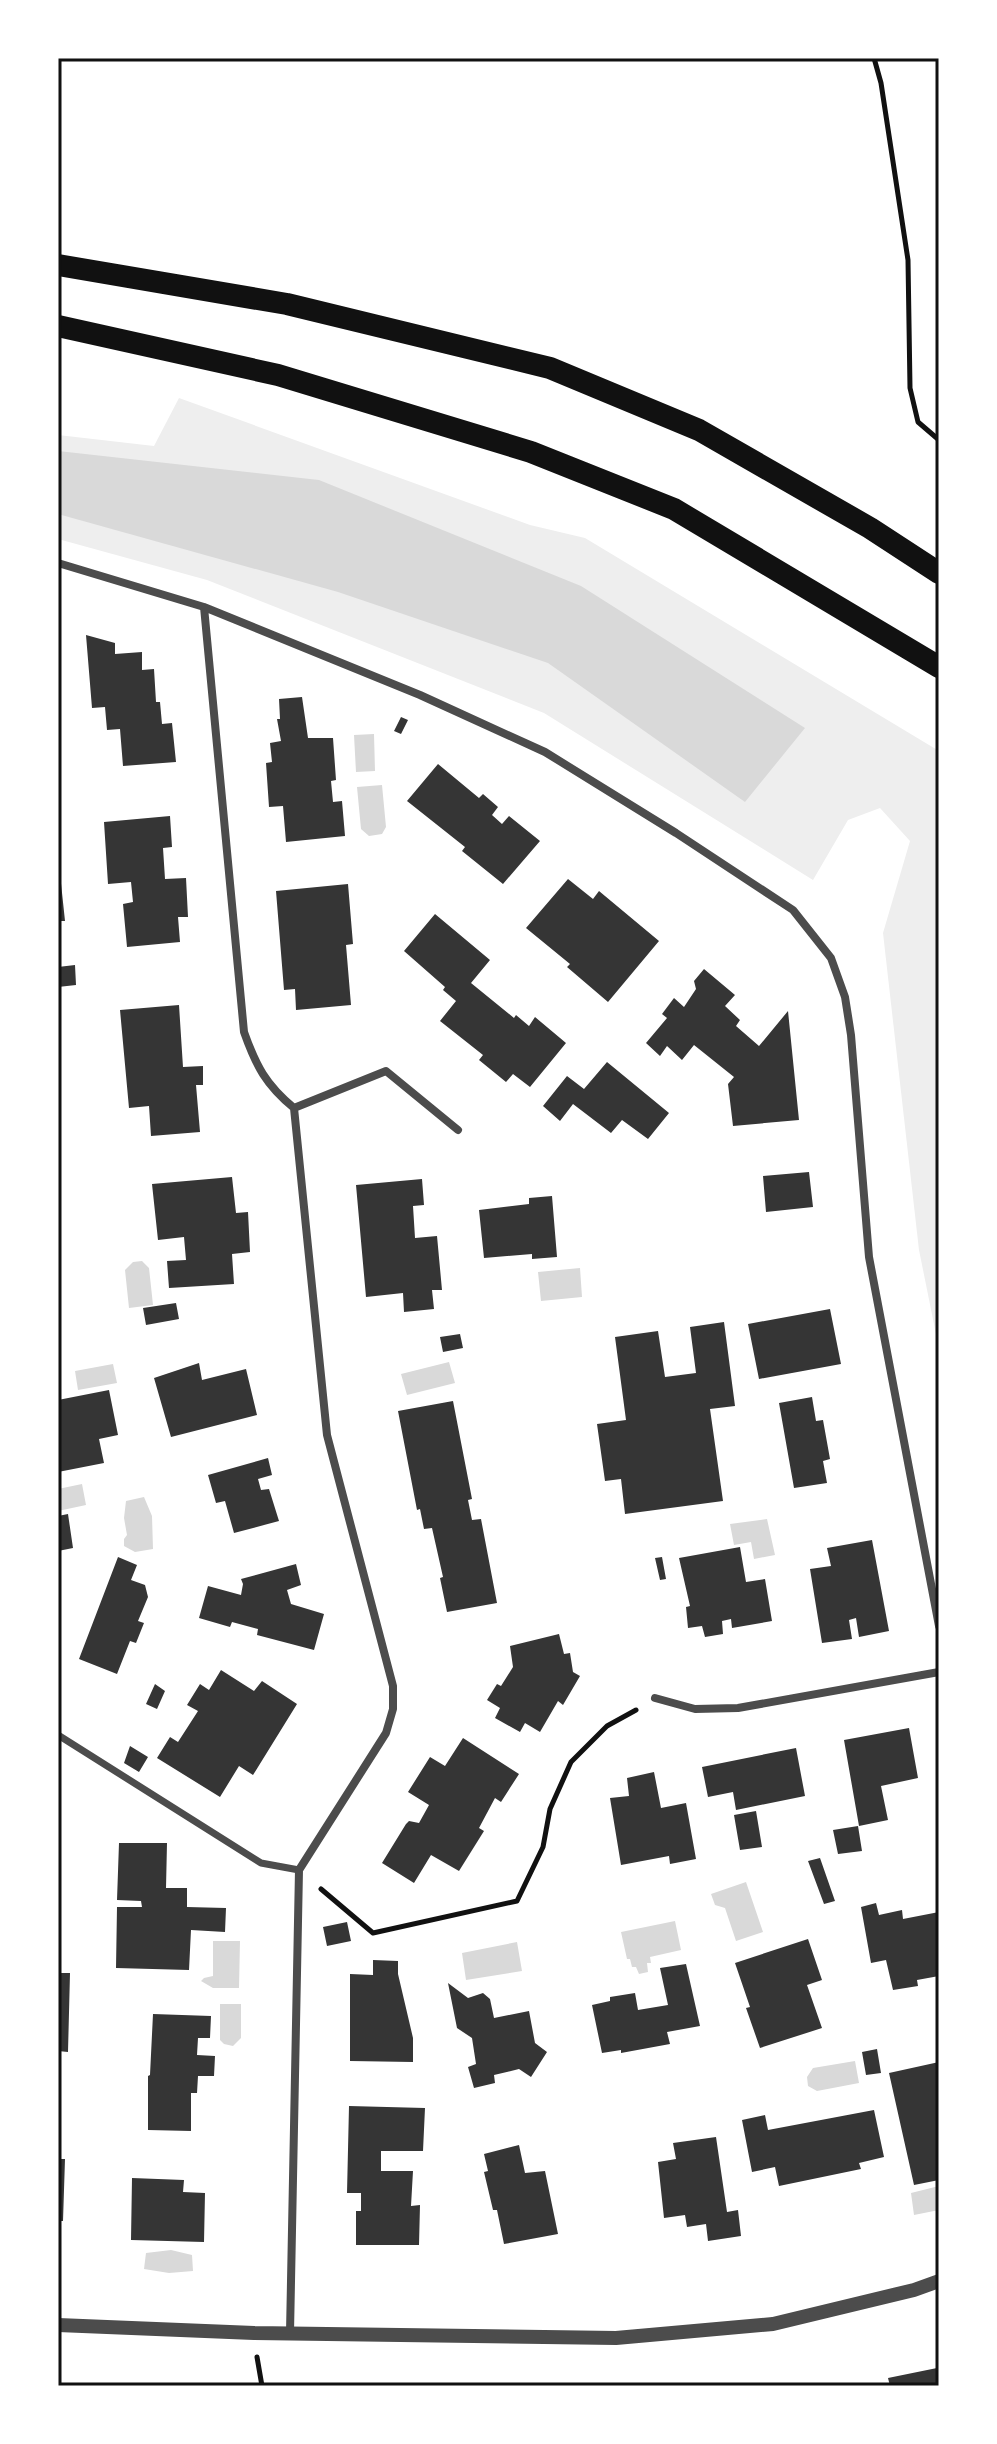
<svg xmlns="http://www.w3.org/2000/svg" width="997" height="2444" viewBox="0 0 997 2444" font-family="'Source Sans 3',sans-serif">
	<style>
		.green { fill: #eee }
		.water { fill: #d9d9d9 }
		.building { fill: #353535 }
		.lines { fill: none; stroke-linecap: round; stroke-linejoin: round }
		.path { stroke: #111; stroke-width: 5 }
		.pedestrian { stroke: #4c4c4c; stroke-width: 7 }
		.minor { stroke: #4c4c4c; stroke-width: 8 }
		.tertiary { stroke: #4c4c4c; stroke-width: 14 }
		.trunk { stroke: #111; stroke-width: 22 }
		.neatline { fill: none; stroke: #111; stroke-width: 3 }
	</style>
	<rect width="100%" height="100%" fill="#fff"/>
	<path class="green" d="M179 398 530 525 585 538 939 751V1349L919 1250 883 933 910 841 880 808 848 820 813 880 544 713 207 580 58 539V435L154 446Z"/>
	<path class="water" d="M58 451 319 480 581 586 805 728 745 802 548 663 338 592 58 514Z
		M374 734 375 771 356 772 354 735Z
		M382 785 386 827 382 834 369 836 361 829 357 787Z
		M142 1261 149 1268 153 1305 129 1308 125 1270 133 1262Z
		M580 1268 582 1297 541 1301 538 1272Z
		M449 1362 455 1383 407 1395 401 1374Z
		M113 1364 117 1383 78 1390 75 1371Z
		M82 1484 86 1505 58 1511V1489Z
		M144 1497 152 1516 153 1549 135 1552 124 1546V1539L127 1535 124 1518 126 1501Z
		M767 1519 775 1555 754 1559 751 1542 734 1545 730 1524Z
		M746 1882 763 1932 736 1941 725 1908 715 1905 711 1894Z
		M675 1921 681 1950 650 1957 651 1963H647L648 1972 639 1974 636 1967H632L630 1959H627L621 1932Z
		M213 1941H240L239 1988H213L201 1981 204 1978 213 1976Z
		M517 1942 522 1971 466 1980 462 1953Z
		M220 2004H241V2038L233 2046 224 2044 220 2040Z
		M855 2061 859 2083 817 2091 808 2086 807 2077 813 2068Z
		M939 2186V2210L914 2215 911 2193Z
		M171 2250 192 2255 193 2271 169 2273 144 2269 146 2253Z"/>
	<path class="building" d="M86 635 115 643V654L142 652V670L154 669 156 702H160L162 724 172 723 176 762 123 766 120 729 107 730 105 707 92 708Z
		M302 697 308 738H333L336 780 331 781 333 802 342 801 345 836 286 842 283 806 269 807 266 763 272 762 270 743 281 741 277 719H280L279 699Z
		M401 717 408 720 401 734 394 731Z
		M438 764 479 798 483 794 498 807 492 815 502 824 509 816 540 841 503 884 462 851 465 847 407 801Z
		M170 816 172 847 163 848 165 879 186 878 188 917H178L180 942 127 947 123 904 133 902 131 882 108 884 104 822Z
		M58 874H60L65 921H58Z
		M568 879 593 899 599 891 659 941 608 1002 567 967 570 964 526 928Z
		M348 884 353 944 346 945 351 1005 296 1010 295 989 284 990 276 891Z
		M435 914 490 960 471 983 514 1018 516 1015 529 1026 535 1017 566 1043 530 1087 513 1074 506 1082 479 1060 483 1055 440 1021 456 1001 443 990 445 987 404 951Z
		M75 965 76 985 58 987V967Z
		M704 969 735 995 725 1006 740 1020 736 1026 759 1046 788 1011 799 1120 733 1126 728 1084 734 1077 694 1045 682 1060 667 1046 660 1056 646 1043 667 1018 662 1014 674 998 684 1007 696 989 694 981Z
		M179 1005 183 1067 203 1066V1085H196L200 1132 151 1136 149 1106 129 1108 120 1010Z
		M607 1062 669 1113 648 1139 622 1120 611 1133 573 1104 560 1121 543 1106 567 1076 584 1089Z
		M809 1172 813 1207 766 1212 763 1176Z
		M232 1177 236 1213 248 1212 250 1252 232 1254 234 1284 169 1288 167 1261 186 1260 184 1237 158 1240 152 1184Z
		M422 1179 424 1205 413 1206 415 1238 437 1236 442 1290H432L434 1309 404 1312 403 1293 366 1297 356 1185Z
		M552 1196 557 1257 532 1259V1254L484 1258 479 1210 529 1204V1198Z
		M176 1303 179 1319 146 1325 143 1308Z
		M830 1309 841 1364 759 1379 748 1324Z
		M724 1322 735 1406 710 1409 723 1501 625 1514 621 1479 605 1481 597 1424 626 1420 615 1337 658 1331 665 1377 696 1373 690 1327Z
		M460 1334 463 1348 443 1352 440 1337Z
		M199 1363 202 1380 246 1369 257 1415 171 1437 154 1378Z
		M109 1390 118 1435 99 1439 104 1463 58 1472V1400Z
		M812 1397 816 1421 823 1420 830 1459 823 1461 827 1483 794 1488 779 1403Z
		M453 1401 472 1499 468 1500 472 1520 481 1519 497 1603 447 1612 440 1578 443 1577 432 1528 424 1529 420 1509 417 1510 398 1411Z
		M268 1458 272 1475 258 1479 261 1490 269 1489 279 1521 234 1533 225 1501 216 1503 208 1475Z
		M68 1514 73 1548 58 1551V1516Z
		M872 1540 889 1631 859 1637 856 1618 849 1620 852 1639 822 1643 810 1569 831 1566 827 1548Z
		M740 1547 746 1582 765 1579 772 1621 732 1628 731 1619 722 1621 723 1634 705 1637 702 1626 688 1628 686 1607 690 1606 679 1558Z
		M118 1557 137 1565 131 1580 145 1585 148 1597 138 1621 144 1623 136 1643 130 1641 117 1674 79 1659Z
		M662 1557 666 1579 660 1580 655 1558Z
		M296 1564 301 1585 287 1590 291 1604 324 1614 314 1650 257 1635 258 1629 232 1622 230 1627 199 1618 208 1586 241 1595 243 1584 241 1579Z
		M559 1634 564 1654 570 1653 573 1672 580 1676 563 1705 558 1701 540 1732 525 1723 520 1732 495 1718 500 1708 487 1700 497 1684 501 1686 513 1667 510 1646Z
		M221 1670 254 1691 262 1681 297 1704 253 1775 239 1766 220 1797 157 1758 170 1737 178 1742 198 1711 187 1705 200 1684 209 1690Z
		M155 1684 165 1691 157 1709 146 1704Z
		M909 1728 918 1778 881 1786 888 1820 859 1826 844 1740Z
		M463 1738 519 1774 501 1802 495 1798 479 1828 484 1831 459 1871 431 1855 414 1883 382 1863 406 1824 409 1821 419 1823 429 1805 408 1792 430 1757 445 1766Z
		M130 1746 148 1757 139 1772 124 1763Z
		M796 1748 805 1796 736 1810 733 1792 708 1797 702 1767Z
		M654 1772 661 1808 686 1803 696 1859 670 1864 669 1856 621 1865 610 1798 629 1796 627 1778Z
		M756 1811 762 1847 740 1850 734 1815Z
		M858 1826 862 1851 838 1854 833 1830Z
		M119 1843H167L166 1888H187V1907L226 1908 225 1932 191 1930 189 1970 116 1968 117 1907H142L141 1901 117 1900Z
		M820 1858 835 1901 824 1904 808 1861Z
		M876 1903 879 1915 902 1910 903 1919 939 1912V1976L917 1980 918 1986 893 1990 886 1960 871 1963 861 1907Z
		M347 1922 351 1941 327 1946 323 1927Z
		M808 1939 822 1980 807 1985 822 2028 760 2048 746 2008 750 2007 735 1963Z
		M373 1960 398 1961V1974L413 2038V2062L350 2061V1974L373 1975Z
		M686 1964 700 2026 667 2032 670 2044 621 2053V2050L602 2053 592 2005 610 2001V1997L635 1993 638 2010 668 2005 660 1968Z
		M58 1973H70L68 2052 58 2051Z
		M448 1983 468 1998 483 1993 490 1999 494 2018 529 2011 535 2043 547 2052 531 2077 519 2069 494 2075 495 2083 474 2088 468 2067 476 2064 472 2038 457 2028Z
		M153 2014 211 2016 210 2038H198L197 2055 215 2056 214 2076H198L197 2093H191V2131L148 2130V2076L150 2075Z
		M877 2049 881 2073 866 2075 862 2052Z
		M939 2062 937 2167 939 2180 914 2185 889 2073Z
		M349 2106 425 2108 423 2151H381V2171H413L411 2206 420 2205 419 2245H356V2211H361V2193H347Z
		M874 2110 884 2157 859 2163 861 2169 779 2186 775 2167 752 2172 742 2120 765 2115 768 2130Z
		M716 2137 727 2212 738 2210 741 2236 708 2241 706 2224 687 2227 685 2215 664 2218 658 2162 676 2159 673 2143Z
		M519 2145 525 2173 545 2171 558 2234 504 2244 497 2210H493L484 2172 488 2171 484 2154Z
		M58 2159H65L63 2221H58Z
		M132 2178 184 2180 183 2192 205 2193 204 2242 131 2240Z
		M937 2368 939 2386H890L888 2378Z"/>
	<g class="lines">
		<path class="path" d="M874 58 881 83 908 260 910 388 918 422 939 440
			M321 1889 373 1933 517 1901 543 1847 550 1809 571 1762 607 1726 636 1710
			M257 2357 262 2386"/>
		<path class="pedestrian" d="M58 1735 261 1863 299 1870"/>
		<path class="minor" d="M58 563 204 607 420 695 545 752 676 833 793 910 831 958 845 997 851 1035 869 1257 939 1626
			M204 607 244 1032C256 1066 266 1085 294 1108L327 1435 393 1686V1709L386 1733 299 1870 290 2333
			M294 1108 386 1071 458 1130
			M655 1698 695 1709 738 1708 939 1672"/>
		<path class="tertiary" d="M58 2325 254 2333 616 2338 773 2324 914 2290 939 2281"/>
		<path class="trunk" d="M58 265 287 304 550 368 699 430 870 528 939 573
			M58 326 278 375 531 452 674 509 939 667"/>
	</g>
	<rect width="997" height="2444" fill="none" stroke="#ffffff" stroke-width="120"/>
	<rect x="60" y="60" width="877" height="2324" class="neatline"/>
</svg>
